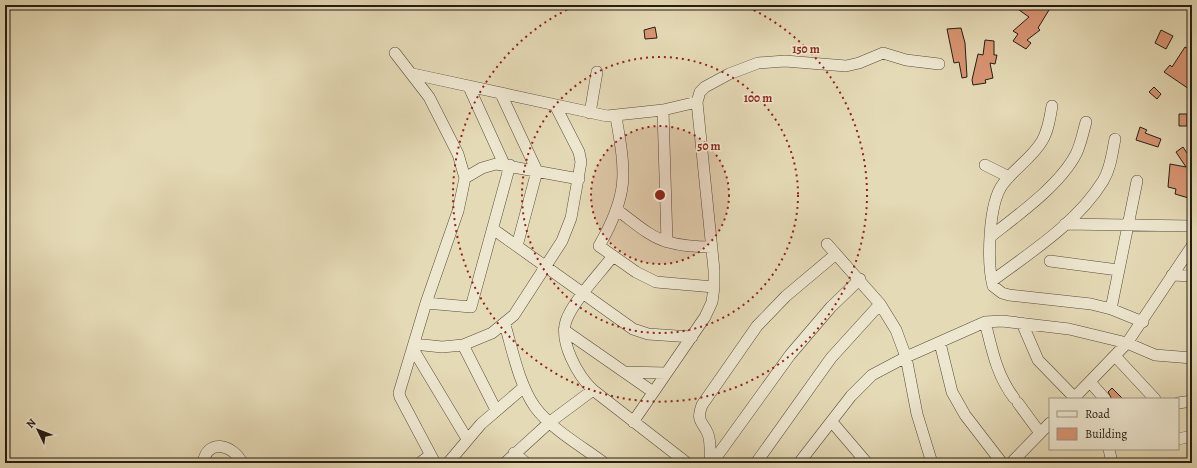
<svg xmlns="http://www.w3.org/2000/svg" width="1197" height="468" viewBox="0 0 1197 468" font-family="Alegreya,serif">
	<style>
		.building { fill: #d99573; stroke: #251d12 }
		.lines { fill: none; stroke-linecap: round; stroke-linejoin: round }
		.minor-casing { stroke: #554c3b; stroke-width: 12 }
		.minor { stroke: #eee7d0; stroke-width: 11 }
		.ring { fill: none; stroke: #8f2418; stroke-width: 2; stroke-dasharray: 2 4 }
		.centre { fill: #8f2418; stroke: #eee7d0; stroke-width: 2 }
		.ring-label { font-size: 12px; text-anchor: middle; font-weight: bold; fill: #8f2418; stroke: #eee7d0; stroke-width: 3.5; stroke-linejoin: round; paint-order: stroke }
	</style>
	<rect width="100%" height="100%" fill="#e5dab6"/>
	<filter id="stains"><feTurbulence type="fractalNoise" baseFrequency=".005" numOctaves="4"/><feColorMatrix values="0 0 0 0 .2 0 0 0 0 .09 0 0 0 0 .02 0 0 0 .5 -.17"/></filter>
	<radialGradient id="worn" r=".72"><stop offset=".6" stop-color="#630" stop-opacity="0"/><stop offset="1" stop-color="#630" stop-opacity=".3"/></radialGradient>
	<path class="building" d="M1012 5H1052L1038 28 1040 30 1027 40 1031 43 1026 49 1013 41 1018 34 1013 31 1029 17Z
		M655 27 657 38 645 39 644 30Z
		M961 28 965 43 967 77 962 78 959 62 954 63 947 29Z
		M1161 30 1173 36 1166 49 1155 43Z
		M985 40 994 41V55H997L995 64 990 63 993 78 985 80 986 83 973 85 972 80 978 54 983 55Z
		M1185 47 1192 51V82L1189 89 1164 72 1170 65 1172 67Z
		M1154 87 1161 94 1157 99 1149 92Z
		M1179 114H1187V126H1179Z
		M1140 127 1147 130 1145 133 1161 139 1158 147 1136 140Z
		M1183 147 1187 153 1192 154V199L1175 194 1176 189 1168 187 1170 164 1186 167 1176 152Z
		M1112 388 1123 399H1112L1108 392Z"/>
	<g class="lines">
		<g class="minor-casing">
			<path id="minor" d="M395 53 429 97 458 154 465 178 458 211 426 303 399 393 400 397 435 463
				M413 74 607 116 663 110 697 102
				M469 87 504 164
				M501 94 537 171 517 246
				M1052 106C1050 118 1048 131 1042 141 1032 158 1014 169 1003 184 988 204 987 263 993 286L1002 293 1009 295 1091 304 1111 309 1143 322
				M663 110 667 242
				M590 113 597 72
				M616 117C626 174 629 194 599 246L636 272 656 282 714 287
				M985 165 1009 177
				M465 178 482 168 496 164 579 179
				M617 210C633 221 649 237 668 242 682 246 697 247 712 247
				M1065 224 1192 226
				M493 229 633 329 648 334 692 337
				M990 237C1018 215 1060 185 1076 154 1081 144 1083 132 1086 122
				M827 244 880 304 896 330 906 357 917 414 932 463
				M613 256C600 273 573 301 566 321 559 342 578 376 593 390L687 463
				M1050 261 1118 270
				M1172 275 1192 276
				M992 281C1031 252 1077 223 1103 181 1111 168 1112 153 1115 139
				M426 303 471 307 510 165
				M1111 309 1137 181
				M985 322C992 349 996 374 1014 398
				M1022 323 1038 360 1075 398
				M505 325C513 352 519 384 535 407 551 429 583 447 604 463
				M564 330 653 392
				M940 343 952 392 965 415 1002 463
				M414 344 442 347 463 345 492 333 514 315 562 241 571 218 581 162 579 152 555 105
				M463 345 496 410
				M413 349 467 439
				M1115 356 1155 399
				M625 372 666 373
				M1090 382 1105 399
				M1073 399 1127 343 1192 246
				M1018 403 1040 433
				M1178 403 1192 401
				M633 422 705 317 712 302 714 287V270L697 102 700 92 705 87 729 74 758 63 785 61 846 66 859 63 883 53 906 60 939 64
				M832 422 867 463
				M1178 439 1192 436
				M1109 449 1112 463
				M514 453 526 463
				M203 463C207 438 233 444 242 463
				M420 463 430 455
				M448 463 481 424 524 387
				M505 463 550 422 593 390
				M710 463C710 454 711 442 708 434 702 420 696 422 702 405L757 326 786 296 836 254
				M712 463 790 355 831 307 860 279
				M756 463 831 358 880 304
				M799 463 851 396 872 375 906 357 985 322 1002 321 1069 329 1127 343 1155 355 1192 358
				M1011 463 1050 423"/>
		</g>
		<use href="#minor" class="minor"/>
	</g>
	<circle cx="660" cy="195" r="69" fill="#8f2418" fill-opacity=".12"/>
	<g class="ring">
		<circle cx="660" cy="195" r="69"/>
		<circle cx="660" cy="195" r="138"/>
		<path d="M743 5A207 207 0 1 1 577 5"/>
	</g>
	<circle cx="660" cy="195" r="6" class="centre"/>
	<g class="ring-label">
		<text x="806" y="53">150 m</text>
		<text x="758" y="102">100 m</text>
		<text x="709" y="150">50 m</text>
	</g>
	<rect width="1197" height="468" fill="none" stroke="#e5dab6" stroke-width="20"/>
	<rect x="6" y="6" width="1185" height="456" fill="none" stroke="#251d12" stroke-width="2"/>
	<rect x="10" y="10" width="1177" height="448" fill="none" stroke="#251d12"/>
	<rect x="1049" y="398" width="130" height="52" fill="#eee7d0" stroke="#9e9684"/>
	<rect x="1057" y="411" width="20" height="6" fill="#eee7d0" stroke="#9e9684"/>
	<text x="1085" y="418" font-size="12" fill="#251d12">Road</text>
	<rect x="1057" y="428" width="20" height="12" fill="#d99573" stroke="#9e9684"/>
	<text x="1085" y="438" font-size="12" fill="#251d12">Building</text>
	<g transform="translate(38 430) rotate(313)" stroke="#eee7d0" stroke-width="3" paint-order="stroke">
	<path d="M0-3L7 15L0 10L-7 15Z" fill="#251d12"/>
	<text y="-6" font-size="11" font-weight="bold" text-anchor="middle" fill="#251d12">N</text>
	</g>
	<rect width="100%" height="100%" filter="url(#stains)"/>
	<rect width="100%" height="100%" fill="url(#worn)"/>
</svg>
